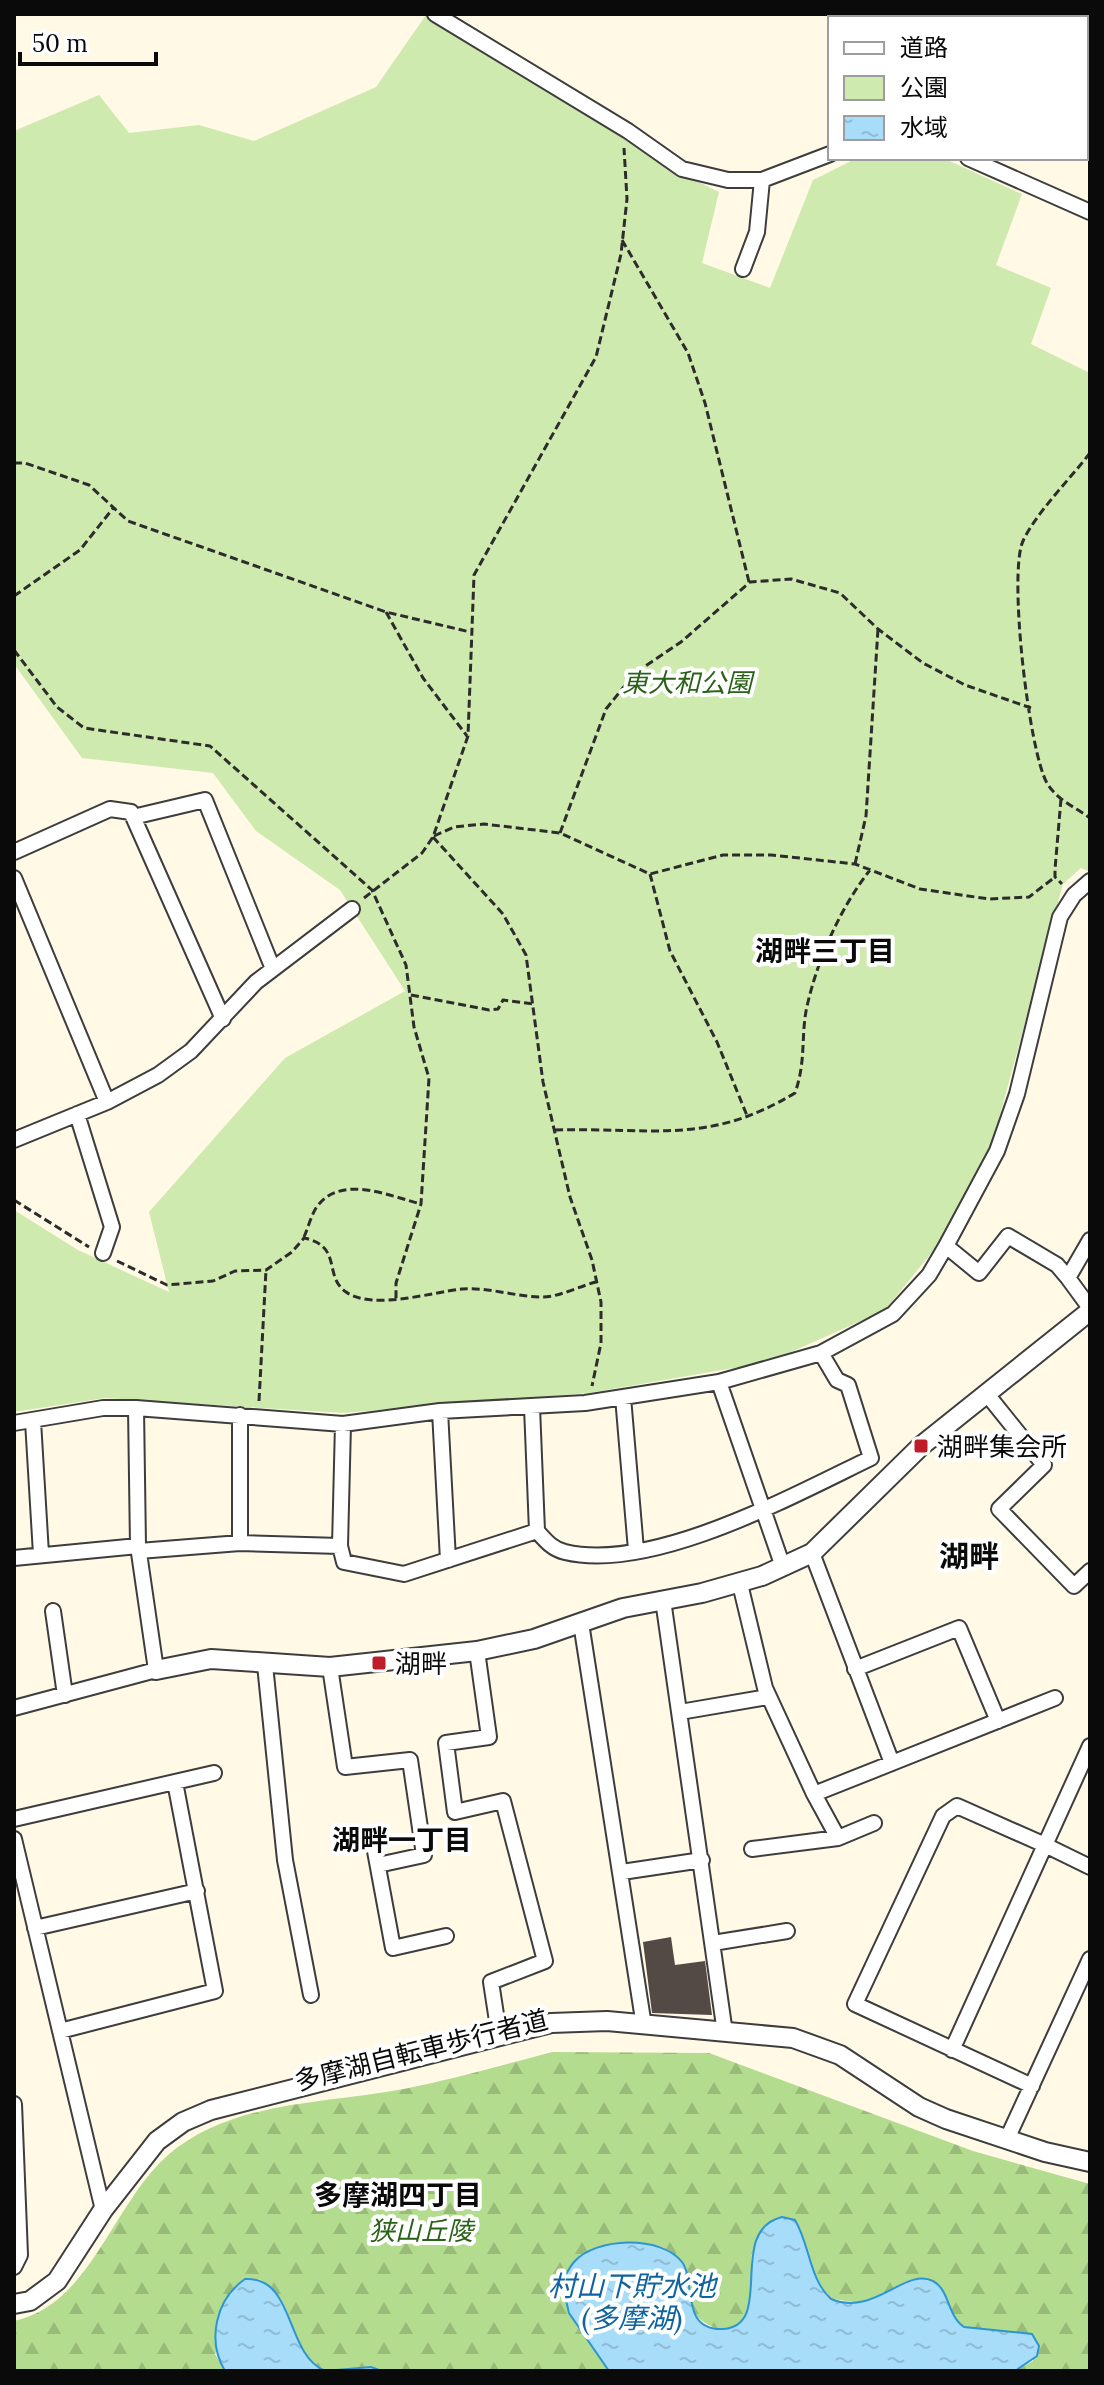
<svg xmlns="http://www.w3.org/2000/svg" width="1104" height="2385" viewBox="0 0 1104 2385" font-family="Lora,'Noto Sans JP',serif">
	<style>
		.forest { fill: url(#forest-firs) }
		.park { fill: #cfeaaf }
		.water { fill: url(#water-ripples); stroke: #2c95d3; stroke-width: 2 }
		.building { fill: #534a46 }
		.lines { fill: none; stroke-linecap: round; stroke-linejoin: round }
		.minor-casing { stroke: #3d3d3d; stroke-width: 18 }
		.tertiary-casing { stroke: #3d3d3d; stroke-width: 22 }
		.path { stroke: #2c2c2c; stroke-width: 3; stroke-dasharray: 8 4; stroke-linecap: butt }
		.minor { stroke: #fff; stroke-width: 14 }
		.tertiary { stroke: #fff; stroke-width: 18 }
		.poi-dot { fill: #bf1c29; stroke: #fff; stroke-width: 3 }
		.labels { text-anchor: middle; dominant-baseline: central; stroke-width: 8; stroke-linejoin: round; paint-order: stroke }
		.park-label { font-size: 26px; font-style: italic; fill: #2a6318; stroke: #fff }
		.poi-label { font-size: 26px; fill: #0a0a0a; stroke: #fff; text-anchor: start }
		.street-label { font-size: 26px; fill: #0a0a0a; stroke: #fff }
		.neighbourhood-label { font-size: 28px; font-weight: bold; fill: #0a0a0a; stroke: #fff }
		.water-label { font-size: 28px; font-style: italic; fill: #0f64a0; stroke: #fff }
		.quarter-label { font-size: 30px; font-weight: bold; fill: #0a0a0a; stroke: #fff }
	</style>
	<defs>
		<pattern id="forest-firs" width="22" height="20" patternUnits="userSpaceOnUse" patternTransform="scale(2)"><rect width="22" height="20" fill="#b3dc8e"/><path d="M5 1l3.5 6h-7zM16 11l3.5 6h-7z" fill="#99bb79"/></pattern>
		<pattern id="water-ripples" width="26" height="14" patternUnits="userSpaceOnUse" patternTransform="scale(2)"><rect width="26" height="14" fill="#a8ddf9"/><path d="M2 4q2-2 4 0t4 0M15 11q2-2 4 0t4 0" fill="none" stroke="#8fbcd4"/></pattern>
	</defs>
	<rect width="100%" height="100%" fill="#fff9e6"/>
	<path class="forest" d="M552 2052 709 2053 973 2151 1090 2184V2371H1015L1033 2361 1032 2335 964 2327 955 2321 946 2299 914 2279 862 2303 831 2299 816 2278 795 2220 752 2253C749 2278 759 2338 716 2328 705 2325 693 2315 689 2304 684 2291 690 2277 682 2263 662 2230 600 2244 575 2260L576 2325 609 2371H382C363 2364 338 2377 321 2369 298 2358 294 2326 284 2305 279 2293 269 2286 259 2279L215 2354 225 2371H14V2321C90 2305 112 2205 167 2156 231 2100 325 2104 404 2089 454 2079 503 2065 552 2052Z"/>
	<path class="park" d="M426 15 669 167 719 192 702 263 770 288 813 180 857 158H943L1022 194 996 265 1051 288 1031 344 1090 373V872L1081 868 1063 884 992 1144 937 1246 885 1310 769 1362 589 1393 343 1413 105 1398 14 1412V1210L78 1250 169 1292 149 1212 285 1058 405 991 340 890 256 831 213 773 82 758 14 664V131L99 95 129 133 199 125 254 141 376 87Z"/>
	<path class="water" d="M782 2217 795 2220C810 2245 809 2279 831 2299 874 2317 905 2267 933 2281 950 2290 947 2316 964 2327L1032 2334 1039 2346 1037 2356 1015 2371H609L569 2313 562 2283C565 2276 569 2268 574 2262 596 2237 661 2235 682 2262 696 2281 680 2330 722 2329 777 2327 725 2231 782 2217Z
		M245 2279C296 2277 284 2353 325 2371L371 2367 382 2371H225C207 2341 215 2300 245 2279Z"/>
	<path class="building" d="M671 1937 675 1965 705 1961 712 2015 652 2013 643 1942Z"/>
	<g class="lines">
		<g class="minor-casing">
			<path id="minor" d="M435 14 628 131 682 169 728 180H762L830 154
				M968 158 1090 212
				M743 269 757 232 762 180
				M133 817 205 800 273 969
				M14 852 110 809 131 812 223 1019
				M14 878 107 1102
				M77 1114 112 1227 103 1253
				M14 1140 107 1102 158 1075 191 1051 256 982 352 909
				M1090 1240 1068 1278 1090 1308
				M1068 1278 1057 1265 1008 1236 979 1273 946 1246 997 1151 1017 1094 1060 917 1074 895 1090 881
				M719 1382 783 1567
				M986 1393 1044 1465 999 1509 1074 1586 1090 1571
				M623 1397 636 1550
				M532 1407 537 1531C545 1540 552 1549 565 1552 652 1573 794 1495 871 1458L848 1385 837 1380 821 1353
				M440 1411 448 1560
				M33 1421 41 1554
				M14 1423 103 1408H136L343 1424 440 1411 585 1403 719 1382 821 1353 893 1314 929 1275 946 1246
				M343 1424 340 1546 344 1562 404 1574 537 1531
				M240 1543V1415
				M139 1551 240 1543 340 1546
				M812 1553 892 1763 1055 1698
				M14 1558 138 1546
				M740 1584 765 1688 814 1794 892 1763
				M663 1600 725 2033
				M53 1611 65 1695
				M581 1623 644 2026
				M477 1651 489 1737 446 1743 455 1812 503 1801 545 1961 491 1982 499 2034
				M265 1665 285 1860 311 1995
				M330 1667 345 1767 410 1760 424 1855 378 1865
				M855 1669 959 1628 998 1721
				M14 1708 156 1670 138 1546 136 1408
				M680 1712 768 1697
				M1090 1746 1045 1845 1090 1867
				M14 1819 214 1773
				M372 1835 393 1948 446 1936
				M838 1838 874 1823
				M14 1839 103 2210
				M752 1849 838 1838 814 1794
				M622 1872 702 1860
				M35 1928 197 1891
				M713 1943 787 1931
				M60 2031 215 1991 175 1782
				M952 2050 1045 1845 957 1806 943 1816 855 2004 1032 2086
				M14 2104 20 2255 14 2267
				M1007 2139 1090 1959"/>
		</g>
		<g class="tertiary-casing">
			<path id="tertiary" d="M156 1670 211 1659 330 1667 477 1651 534 1639 623 1608 702 1593 762 1576 812 1553 921 1446 1090 1311
				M14 2304 30 2301 57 2281 103 2210 157 2141 183 2122 211 2110 551 2023 607 2021 793 2038 840 2055 919 2107 946 2119 1045 2152 1090 2162"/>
		</g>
		<path class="path" d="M622 240 688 353 705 403 749 582
			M1090 453C1070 479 1036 513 1023 541 1008 574 1029 752 1047 783 1057 800 1075 807 1090 818
			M14 463H25L89 485 128 521 386 612 470 632
			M14 596 80 550 114 507
			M386 612 423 678 467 736
			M14 650 57 707 84 728 210 746 372 890 406 965 414 1027 429 1078 421 1204 396 1283V1299
			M1061 799 1055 869V877L1062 884
			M560 833 606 709 635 673 681 642 750 582 791 579 840 593 878 629 923 663 965 685 1031 708
			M434 836 454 827 484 824 560 833 650 874 723 855H771L855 864 920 889 989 899 1029 897 1055 877
			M433 837 503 914 526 955 543 1082 570 1197 592 1260 601 1302V1343L592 1386
			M855 864 866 816 878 629
			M650 874 670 951 717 1042 748 1118
			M364 898 422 853 433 837 468 736 474 575 596 357 621 254 627 199 624 148
			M411 995 489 1010 498 1009 503 1000 534 1004
			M555 1130C652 1127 707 1146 795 1093 807 1059 800 1033 808 1002 819 956 841 907 870 870
			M14 1200 89 1247
			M304 1237C308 1228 311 1216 316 1208 340 1173 389 1196 421 1204
			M117 1261 167 1285 213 1281 235 1271 266 1270 292 1252 304 1238C343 1246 323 1276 346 1292 373 1311 432 1292 462 1289 489 1287 516 1297 543 1297 559 1297 580 1286 596 1282
			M259 1401 266 1270"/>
		<use href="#minor" class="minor"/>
		<use href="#tertiary" class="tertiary"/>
	</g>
	<g class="poi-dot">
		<rect x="913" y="1438" width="16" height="16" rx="4"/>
		<rect x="371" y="1655" width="16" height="16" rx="4"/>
	</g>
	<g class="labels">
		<g class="park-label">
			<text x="687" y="682">東大和公園</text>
			<text x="421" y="2230">狭山丘陵</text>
		</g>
		<g class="poi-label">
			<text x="937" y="1446">湖畔集会所</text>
			<text x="395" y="1663">湖畔</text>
		</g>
		<g class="street-label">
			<text transform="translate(421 2050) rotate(-14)">多摩湖自転車歩行者道</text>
		</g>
		<g class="neighbourhood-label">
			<text x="825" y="951">湖畔三丁目</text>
			<text x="402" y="1840">湖畔一丁目</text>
			<text x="398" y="2195">多摩湖四丁目</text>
		</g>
		<g class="water-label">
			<text x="632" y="2286">村山下貯水池<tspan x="632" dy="32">(多摩湖)</tspan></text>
		</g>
		<g class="quarter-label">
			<text x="969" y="1556">湖畔</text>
		</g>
	</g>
	<rect width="1104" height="2385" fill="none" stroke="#0a0a0a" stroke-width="32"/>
	<rect x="828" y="16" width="260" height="144" fill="#ffffff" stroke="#9d9d9d" stroke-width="2"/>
	<rect x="844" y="42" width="40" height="12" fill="#ffffff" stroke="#9d9d9d" stroke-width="2"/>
	<text x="900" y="56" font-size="24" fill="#0a0a0a">道路</text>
	<rect x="844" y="76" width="40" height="24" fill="#cfeaaf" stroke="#9d9d9d" stroke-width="2"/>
	<text x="900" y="96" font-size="24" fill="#0a0a0a">公園</text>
	<rect x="844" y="116" width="40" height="24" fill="url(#water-ripples)" stroke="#9d9d9d" stroke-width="2"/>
	<text x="900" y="136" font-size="24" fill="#0a0a0a">水域</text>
	<path d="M20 52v12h136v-12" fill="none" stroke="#0a0a0a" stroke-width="4"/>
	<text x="32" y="52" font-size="24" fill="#0a0a0a" stroke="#ffffff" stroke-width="6" paint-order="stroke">50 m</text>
</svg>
